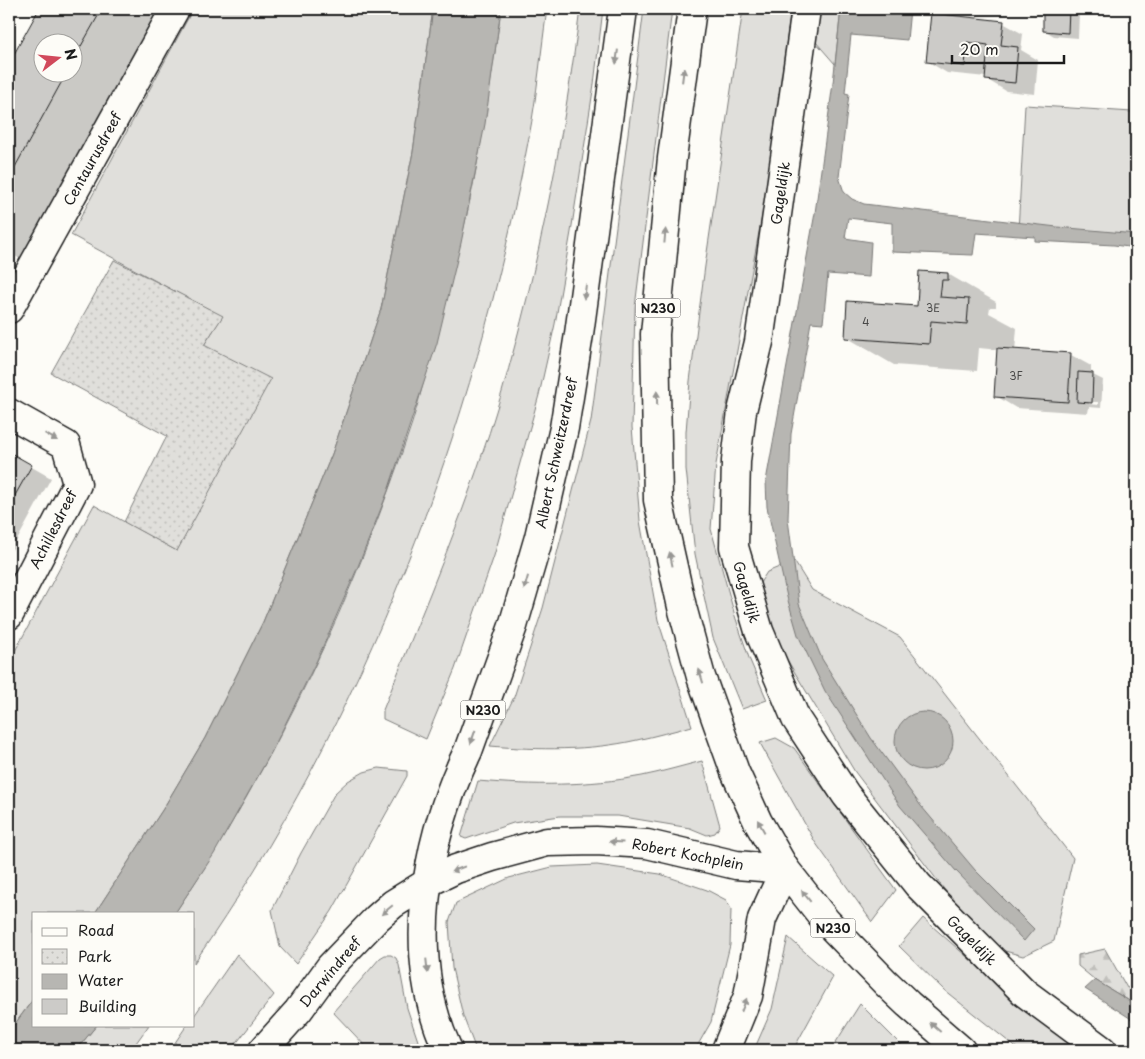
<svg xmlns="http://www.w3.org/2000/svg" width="1145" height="1059" viewBox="0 0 1145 1059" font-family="'Playpen Sans',sans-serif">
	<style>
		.grass { fill: #e0dfdb; stroke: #7e7e7c }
		.forest { fill: url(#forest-firs); stroke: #7e7e7c }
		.park { fill: url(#park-dots); stroke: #7e7e7c }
		.water { fill: #b7b6b2; stroke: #797876 }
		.shadow { fill: #0003; fill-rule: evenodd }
		.building { fill: #cccbc8; stroke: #1c1c1c }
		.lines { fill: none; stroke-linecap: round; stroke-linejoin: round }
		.minor-casing { stroke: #1c1c1c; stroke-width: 31 }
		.secondary-casing { stroke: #1c1c1c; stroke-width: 31 }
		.trunk-casing { stroke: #1c1c1c; stroke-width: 31 }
		.minor { stroke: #fdfcf7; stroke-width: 28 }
		.secondary { stroke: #fdfcf7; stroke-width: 28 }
		.trunk { stroke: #fdfcf7; stroke-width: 28 }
		.oneway { fill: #989794 }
		.labels { text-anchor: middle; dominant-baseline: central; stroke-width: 5; stroke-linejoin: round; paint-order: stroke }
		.number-label { font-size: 11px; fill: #484847 }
		.shield { fill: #fdfcf7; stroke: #605f5e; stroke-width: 1 }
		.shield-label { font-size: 12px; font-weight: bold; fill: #1c1c1c }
		.street-label { font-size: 14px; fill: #1c1c1c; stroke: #fdfcf7 }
	</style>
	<defs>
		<pattern id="forest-firs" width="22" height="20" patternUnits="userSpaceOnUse" patternTransform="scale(1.25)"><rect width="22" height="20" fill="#e0dfdb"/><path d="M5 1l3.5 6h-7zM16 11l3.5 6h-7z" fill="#c0bfbb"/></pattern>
		<pattern id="park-dots" width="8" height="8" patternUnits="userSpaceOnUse" patternTransform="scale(1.25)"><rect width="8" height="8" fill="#e0dfdb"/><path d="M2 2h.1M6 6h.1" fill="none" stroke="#c0bfbb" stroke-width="1.8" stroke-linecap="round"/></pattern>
	</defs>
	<rect width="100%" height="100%" fill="#fdfcf7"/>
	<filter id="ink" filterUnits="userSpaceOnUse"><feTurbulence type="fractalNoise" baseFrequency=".02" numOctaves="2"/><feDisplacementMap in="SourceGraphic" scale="10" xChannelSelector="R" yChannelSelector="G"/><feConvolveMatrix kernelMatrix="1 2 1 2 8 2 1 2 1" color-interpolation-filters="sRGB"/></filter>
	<g filter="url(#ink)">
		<path class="grass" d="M193 9H433L413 152 381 309 332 454 263 622 205 738 163 809 95 913H34V998L9 1032V662L94 505 177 551 204 345 222 317 71 235Z
			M501 9H547C541 51 537 95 529 137 474 431 365 717 194 963V913H175C276 762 355 595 412 423 421 395 427 366 435 338 443 307 453 275 460 244 479 167 490 87 501 9Z
			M580 9H603L594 84 571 232 555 324 539 395 494 556 455 669 426 739 383 719V710C425 605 470 501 502 392 538 267 564 138 580 9Z
			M644 9H672L635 307 632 427 640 521 658 620 692 726C674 731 655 736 637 740 589 751 539 750 490 746L514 697 543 608 591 421Z
			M743 9H791L764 205 716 464 711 529 735 616 749 658 767 700 742 709 713 638 695 554 686 469V432L690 381 705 266Z
			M819 9H841L835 64 815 41Z
			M1136 69V242L1018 231 1025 105 1132 112Z
			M794 561 812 590 900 637 1073 858 1054 941 1023 956 994 948 953 901 855 772 777 643 758 586 767 572Z
			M776 738 794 748 896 890 872 922 815 842 760 743Z
			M702 761 720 826 715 833 707 835 690 828 618 816H560L513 823 466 839 461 837 478 781C533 786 588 786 642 776 662 772 682 766 702 761Z
			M379 768 407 771V776L332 911 296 964 280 947 272 910 301 853 335 793 348 781 364 772Z
			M597 865 660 874 707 890 726 900 731 909 730 945 711 1022 695 1050H476L463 1016 452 968 449 922 456 903 509 878 552 867Z
			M923 918 1009 994 1081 1050H1019L944 990 899 946Z
			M788 937 833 977 793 1050H754L772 1009Z
			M237 954 274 995 231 1050H170L187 1025H194V1016Z
			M385 955H391L396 958 399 965 407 1008 421 1050H369L333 1012 380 958Z
			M860 1004 906 1050H831Z
			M97 1025H149L131 1050H76Z"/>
		<path class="forest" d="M1105 949 1127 988 1136 986V1005L1095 980 1078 966V955Z"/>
		<path class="park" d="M114 260 223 316 204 345 271 379 177 551 124 522 167 436 51 373Z"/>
		<path class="water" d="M433 9H501L485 124 461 243 437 343 388 491 357 569 317 660 271 753 214 854 175 913H95L163 809 205 738 263 622 332 454 381 309 413 152Z
			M841 9H910L907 40 851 35 845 93 849 94 839 177 844 192 852 199 864 204 1057 227 1136 234V248L1114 245 1035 241V237L976 233 973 255 892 252V223L848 218 845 238 871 242 869 277 828 274 823 323 811 322 791 434 788 519 799 604 822 659 871 738 921 806 975 870 1034 929 1024 941 956 871 900 806 825 691 798 635 787 597 767 507 766 481 815 213 833 83Z
			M895 741a29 29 0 1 1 58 0a29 29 0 1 1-58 0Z
			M1095 980 1136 1005V1022L1085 989Z
			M34 998V1025H97L76 1050H9V1032Z"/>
		<path class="shadow" d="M40 9H165L26 262 9 253V66ZM42 42H72V72H42Z
			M1045 9H1071L1079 13 1078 38 1054 36 1044 30Z
			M1003 23 1023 34 1021 50 1038 60 1035 94 1006 91 986 79V77L947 73 927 61Z
			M920 272 948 274 996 302V307H990L989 313 1017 328 1015 351 1071 355 1091 366V374L1103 380 1101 408 1089 407 1088 413 1016 408 996 396 999 350 979 348 977 371 894 365 846 337 918 307ZM1089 402H1098V405L1089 404Z
			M9 454 51 478 9 555Z"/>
		<path class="building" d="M39 9H102L72 62V42H42V72H67L9 178V63Z
			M1043 9H1069L1068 33 1043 31Z
			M931 13 1004 21 1001 45 1018 47 1015 83 985 80 988 45 967 42 965 66 926 62Z
			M919 271 948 273V280H942L940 297 969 299 967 324 931 321 929 344 845 338 847 301 917 306Z
			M997 348 1071 353 1068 402 994 397Z
			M1078 372 1093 373 1092 403 1077 402Z
			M9 452 32 465 13 499 9 496Z"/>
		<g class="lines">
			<g class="minor-casing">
				<path id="minor" d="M806 9 759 342 742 411 736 461 734 547 759 631 796 719 846 795 918 885 1025 993 1102 1050
					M9 309 175 9
					M9 413 66 445 77 484 9 615"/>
			</g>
			<g class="secondary-casing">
				<path id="secondary" d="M263 1050 298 1011 330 967 377 918 393 904 427 883 456 869 492 857 547 842 596 841 647 844 736 865 785 869 762 919 748 996 726 1050"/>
			</g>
			<g class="trunk-casing">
				<path id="trunk" d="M692 9 672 158 655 334 658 500 682 607 701 677 735 772 758 822 785 869 826 921 886 983 908 1004 961 1050
					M448 1050C404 957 425 841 468 751L513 626 539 537 564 428 579 334 623 9"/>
			</g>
			<use href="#minor" class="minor"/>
			<use href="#secondary" class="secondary"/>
			<use href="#trunk" class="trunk"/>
		</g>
		<defs><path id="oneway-solid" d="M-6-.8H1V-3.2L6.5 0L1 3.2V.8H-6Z" transform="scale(1.25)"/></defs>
		<g class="oneway">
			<use href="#oneway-solid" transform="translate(617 57) rotate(97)"/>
			<use href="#oneway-solid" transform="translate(683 75) rotate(-83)"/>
			<use href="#oneway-solid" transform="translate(665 236) rotate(-85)"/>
			<use href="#oneway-solid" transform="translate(585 292) rotate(98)"/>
			<use href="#oneway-solid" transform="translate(657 398) rotate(-91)"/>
			<use href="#oneway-solid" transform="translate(51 437) rotate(30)"/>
			<use href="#oneway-solid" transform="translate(671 559) rotate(-102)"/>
			<use href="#oneway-solid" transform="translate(526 583) rotate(106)"/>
			<use href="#oneway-solid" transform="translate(701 676) rotate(-107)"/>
			<use href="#oneway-solid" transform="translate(473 737) rotate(109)"/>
			<use href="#oneway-solid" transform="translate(761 826) rotate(-119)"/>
			<use href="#oneway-solid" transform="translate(616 842) rotate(-176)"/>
			<use href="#oneway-solid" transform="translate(458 869) rotate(159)"/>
			<use href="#oneway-solid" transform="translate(806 896) rotate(-128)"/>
			<use href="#oneway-solid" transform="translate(387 910) rotate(140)"/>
			<use href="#oneway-solid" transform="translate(427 966) rotate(84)"/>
			<use href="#oneway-solid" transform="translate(744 1005) rotate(-68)"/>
			<use href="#oneway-solid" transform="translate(935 1027) rotate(-139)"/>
		</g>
	</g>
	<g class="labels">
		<g class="number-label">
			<text x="933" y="307">3E</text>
			<text x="866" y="321">4</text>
			<text x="1016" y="375">3F</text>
		</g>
		<g class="shield">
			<rect x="635.5" y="298.5" width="45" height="19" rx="4"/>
			<rect x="460.5" y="700.5" width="45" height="19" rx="4"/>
			<rect x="810.5" y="918.5" width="45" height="19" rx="4"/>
		</g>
		<g class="shield-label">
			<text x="658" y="308">N230</text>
			<text x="483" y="710">N230</text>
			<text x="833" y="928">N230</text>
		</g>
		<g class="street-label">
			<text transform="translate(92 159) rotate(-61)">Centaurusdreef</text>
			<text transform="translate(780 193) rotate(-82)">Gageldijk</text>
			<text transform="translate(556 453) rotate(-78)">Albert Schweitzerdreef</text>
			<text transform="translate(53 529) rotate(-63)">Achillesdreef</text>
			<text transform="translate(747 592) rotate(74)">Gageldijk</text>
			<text transform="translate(688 854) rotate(11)">Robert Kochplein</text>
			<text transform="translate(972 940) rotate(45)">Gageldijk</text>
			<text transform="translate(330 972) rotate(-50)">Darwindreef</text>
		</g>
	</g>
	<rect width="1145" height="1059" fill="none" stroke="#fdfcf7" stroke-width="30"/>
	<rect x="15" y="15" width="1115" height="1029" fill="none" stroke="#1c1c1c" stroke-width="2" filter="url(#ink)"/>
	<rect x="32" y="912" width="162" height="115" fill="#fdfcf7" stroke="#a3a29f"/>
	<rect x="42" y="928" width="25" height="8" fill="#fdfcf7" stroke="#a3a29f"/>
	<text x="78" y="936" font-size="15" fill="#1c1c1c">Road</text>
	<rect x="42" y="949" width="25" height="15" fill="url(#park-dots)" stroke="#a3a29f"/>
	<text x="78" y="962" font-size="15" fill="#1c1c1c">Park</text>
	<rect x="42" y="974" width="25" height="15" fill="#b7b6b2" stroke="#a3a29f"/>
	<text x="78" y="986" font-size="15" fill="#1c1c1c">Water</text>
	<rect x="42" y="999" width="25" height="15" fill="#cccbc8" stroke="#a3a29f"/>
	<text x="78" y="1012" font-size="15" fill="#1c1c1c">Building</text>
	<g transform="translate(58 58) rotate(74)"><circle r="24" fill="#fdfcf7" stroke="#a3a29f"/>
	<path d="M0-4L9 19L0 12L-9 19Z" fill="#d1495b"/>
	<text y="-8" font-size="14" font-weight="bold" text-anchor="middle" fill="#1c1c1c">N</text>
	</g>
	<path d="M952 55v8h112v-8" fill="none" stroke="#1c1c1c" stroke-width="2.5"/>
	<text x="960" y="55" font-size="15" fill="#1c1c1c" stroke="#fdfcf7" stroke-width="4" paint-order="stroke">20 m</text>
</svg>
